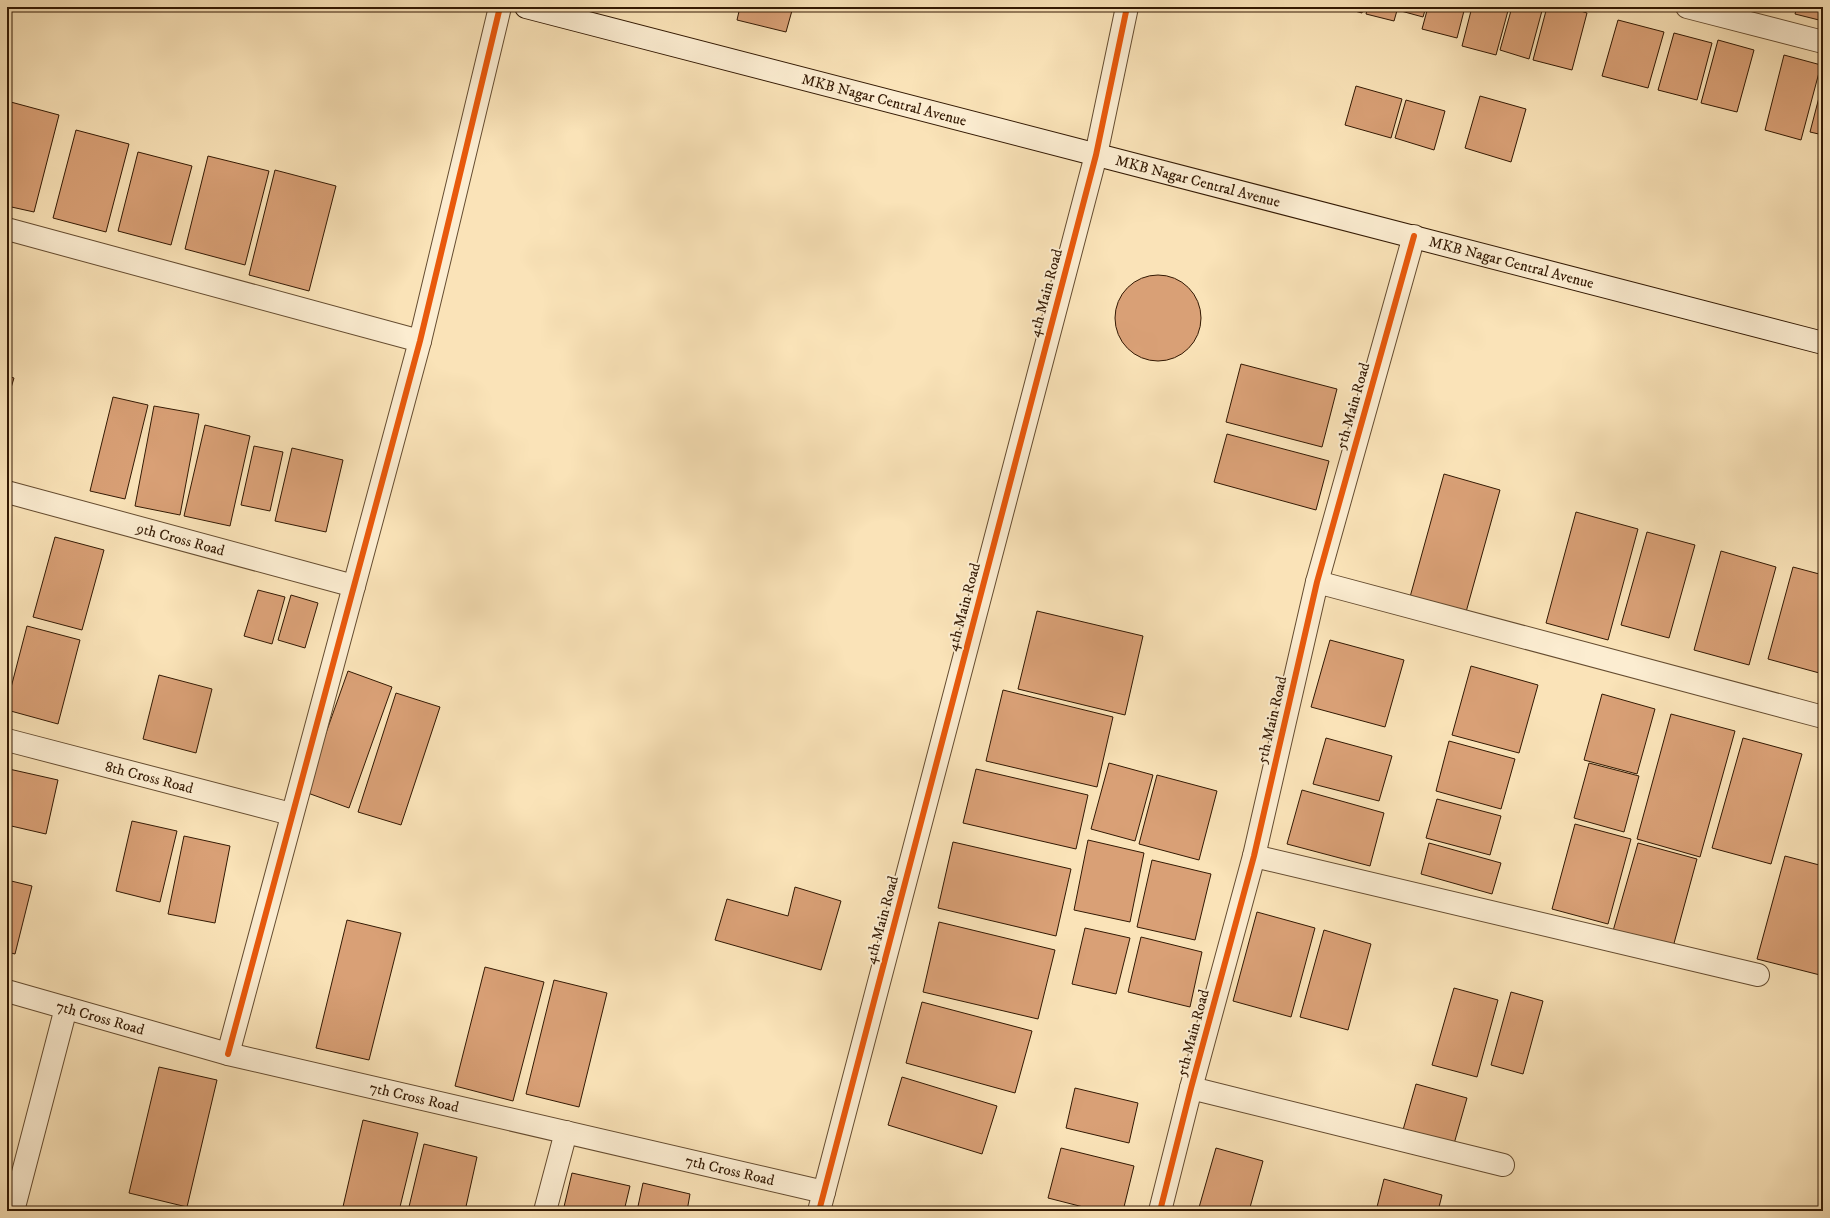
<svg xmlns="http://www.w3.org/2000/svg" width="1830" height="1218" viewBox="0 0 1830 1218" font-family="'IM FELL DW Pica',serif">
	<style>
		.building { fill: #d9a076; stroke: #331903 }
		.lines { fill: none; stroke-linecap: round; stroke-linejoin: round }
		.minor-casing { stroke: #654c30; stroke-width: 24 }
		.secondary-casing { stroke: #331903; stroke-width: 24 }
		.minor { stroke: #fcedd1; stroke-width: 22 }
		.secondary { stroke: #fcedd1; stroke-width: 22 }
		.cycleway-casing { stroke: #fcedd1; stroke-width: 8 }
		.cycleway { stroke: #e8590c; stroke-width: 6 }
		.labels { text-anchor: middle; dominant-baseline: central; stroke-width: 4; stroke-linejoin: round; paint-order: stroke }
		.street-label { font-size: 15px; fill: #331903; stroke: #fcedd1 }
	</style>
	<rect width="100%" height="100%" fill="#fae3b8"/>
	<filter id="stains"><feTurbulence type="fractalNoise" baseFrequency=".005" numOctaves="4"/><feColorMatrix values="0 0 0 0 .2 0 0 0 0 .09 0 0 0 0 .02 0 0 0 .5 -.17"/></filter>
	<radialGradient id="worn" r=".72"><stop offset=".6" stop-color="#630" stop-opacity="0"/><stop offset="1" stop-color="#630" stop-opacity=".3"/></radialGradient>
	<path class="building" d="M740 7H793L786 32 737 20Z
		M1340 7H1363L1362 13Z
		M1368 7H1398L1394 21 1366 14Z
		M1402 7H1426L1423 17 1401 11Z
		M1428 7H1465L1457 38 1422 29Z
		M1472 7H1509L1496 55 1462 46Z
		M1512 7H1543L1529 59 1500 50Z
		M1547 7H1568L1587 13 1572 70 1533 60Z
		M1797 7H1823V21L1795 14Z
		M1618 20 1664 32 1648 88 1602 76Z
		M1674 33 1712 43 1697 100 1658 90Z
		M1718 40 1754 50 1737 112 1701 103Z
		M1784 55 1821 65 1801 140 1765 130Z
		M1823 82V135L1810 132Z
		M1356 86 1402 99 1391 138 1345 125Z
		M1480 96 1526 109 1511 162 1465 148Z
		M1406 100 1445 111 1434 150 1395 138Z
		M7 101 59 115 34 212 7 206Z
		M76 130 129 144 106 232 53 218Z
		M138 152 192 166 171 245 118 231Z
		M208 156 269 171 245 265 185 249Z
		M275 170 336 186 309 291 249 275Z
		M1115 318a43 43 0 1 1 86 0a43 43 0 1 1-86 0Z
		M1241 364 1337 389 1322 447 1226 422Z
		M7 376 14 378 7 401Z
		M113 397 148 405 125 499 90 491Z
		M154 406 199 414 180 515 135 506Z
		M205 425 250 436 230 526 184 516Z
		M1227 434 1329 461 1316 510 1214 482Z
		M254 446 283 452 270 511 241 505Z
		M292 448 343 460 326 532 275 521Z
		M1444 474 1500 490 1466 612 1410 597Z
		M1576 512 1638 529 1608 640 1546 623Z
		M1647 532 1695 545 1669 638 1621 625Z
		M55 537 104 550 82 630 33 617Z
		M1721 551 1776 567 1749 665 1694 650Z
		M1793 567 1823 575V674L1768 659Z
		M258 590 285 597 272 644 244 636Z
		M291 595 318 603 305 648 278 640Z
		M1037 611 1143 636 1125 715 1018 689Z
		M27 626 80 640 58 724 7 710V703Z
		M1330 640 1404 660 1385 727 1311 707Z
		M1471 666 1538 685 1519 753 1452 735Z
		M348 671 392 687 349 808 305 792Z
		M159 675 212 689 196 753 143 739Z
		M1003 690 1113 717 1097 787 986 761Z
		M396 693 440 707 401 825 358 812Z
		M1602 694 1655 709 1637 774 1584 760Z
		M1671 714 1735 731 1700 857 1637 839Z
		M1326 738 1392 756 1379 801 1313 784Z
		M1743 738 1802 754 1771 864 1712 848Z
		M1449 741 1515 759 1501 809 1436 791Z
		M1109 763 1153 775 1135 841 1091 829Z
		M1589 763 1639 776 1624 832 1574 818Z
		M9 769 58 780 46 834 7 825V779Z
		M976 769 1088 795 1076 849 963 823Z
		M1157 775 1217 791 1199 860 1139 844Z
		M1302 790 1384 813 1370 866 1287 844Z
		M1437 799 1501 816 1490 855 1426 838Z
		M132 821 177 831 160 902 116 891Z
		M1575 824 1631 839 1608 924 1552 909Z
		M184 836 230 846 215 923 168 914Z
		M1088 840 1144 853 1130 922 1074 910Z
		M953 842 1071 869 1056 936 938 908Z
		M1429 843 1501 863 1492 894 1421 874Z
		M1638 843 1697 859 1673 947 1613 931Z
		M1785 856 1823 866V964L1820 975 1757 959Z
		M1152 860 1211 874 1195 940 1137 927Z
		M7 880 32 886 15 954 7 952Z
		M795 887 841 901 821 970 715 940 727 899 788 916Z
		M1257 912 1315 928 1291 1017 1233 1001Z
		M347 920 401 933 369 1060 316 1048Z
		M939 922 1055 950 1038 1019 923 992Z
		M1085 928 1130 938 1116 994 1072 984Z
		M1324 930 1371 944 1348 1030 1300 1017Z
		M1141 937 1202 952 1190 1007 1128 992Z
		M485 967 544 982 513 1101 455 1086Z
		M554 980 607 993 579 1107 526 1094Z
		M1454 988 1498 1000 1477 1077 1432 1065Z
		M1511 992 1543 1001 1523 1074 1491 1065Z
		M922 1002 1032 1031 1015 1093 906 1063Z
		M159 1067 217 1080 187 1207 129 1193Z
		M902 1077 997 1106 982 1154 888 1125Z
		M1416 1084 1467 1098 1452 1151 1401 1137Z
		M1075 1088 1138 1103 1129 1143 1066 1128Z
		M363 1120 418 1133 399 1211H342Z
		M424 1144 477 1157 465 1211H408Z
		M1061 1148 1134 1166 1123 1211H1099L1048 1198Z
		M1216 1148 1263 1161 1249 1211H1198Z
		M572 1173 630 1186 624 1211H563Z
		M1384 1179 1442 1195 1438 1211H1376Z
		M643 1183 690 1194 687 1211H637Z"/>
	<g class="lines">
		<g class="minor-casing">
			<g id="minor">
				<path d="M1687 7 1823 42"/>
				<path d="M7 229 420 341"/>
				<path id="s1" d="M7 492 354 586"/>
				<path d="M1317 582 1823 717"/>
				<path id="s2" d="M7 740 291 814"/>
				<path d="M1254 856 1758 975"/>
				<path id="s3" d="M7 991 228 1054 824 1192"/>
				<path d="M228 1054 420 341 500 7"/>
				<path d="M1191 1088 1503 1165"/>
				<path d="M13 1211 66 1008"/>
				<path d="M545 1211 566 1132"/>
				<path d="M819 1211 1096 155 1127 7"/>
				<path d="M1160 1211 1191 1088 1254 856 1317 582 1414 236"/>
			</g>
		</g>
		<g class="secondary-casing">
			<g id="secondary">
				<path id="s4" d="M526 7 1823 343"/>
			</g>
		</g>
		<use href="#minor" class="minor"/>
		<use href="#secondary" class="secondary"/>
		<g class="cycleway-casing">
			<path id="cycleway" d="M228 1054 420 341 500 7
				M819 1211 1096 155 1127 7
				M1160 1211 1191 1088 1254 856 1317 582 1414 236"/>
		</g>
		<use href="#cycleway" class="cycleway"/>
	</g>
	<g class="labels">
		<g class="street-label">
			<text stroke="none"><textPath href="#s4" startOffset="370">MKB Nagar Central Avenue</textPath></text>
			<text stroke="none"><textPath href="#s4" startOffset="694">MKB Nagar Central Avenue</textPath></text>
			<text stroke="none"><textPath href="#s4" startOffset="1018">MKB Nagar Central Avenue</textPath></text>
			<text transform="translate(1046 293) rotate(-75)">4th Main Road</text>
			<text transform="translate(1353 406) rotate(-74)">5th Main Road</text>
			<text stroke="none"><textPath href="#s1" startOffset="180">9th Cross Road</textPath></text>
			<text transform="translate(964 607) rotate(-75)">4th Main Road</text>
			<text transform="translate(1272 720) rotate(-77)">5th Main Road</text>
			<text stroke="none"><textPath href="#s2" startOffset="147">8th Cross Road</textPath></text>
			<text transform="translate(882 920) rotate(-75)">4th Main Road</text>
			<text stroke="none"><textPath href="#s3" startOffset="97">7th Cross Road</textPath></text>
			<text transform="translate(1193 1033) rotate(-75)">5th Main Road</text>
			<text stroke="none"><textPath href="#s3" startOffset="421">7th Cross Road</textPath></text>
			<text stroke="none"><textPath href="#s3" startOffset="745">7th Cross Road</textPath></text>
		</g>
	</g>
	<rect width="1830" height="1218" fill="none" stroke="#fae3b8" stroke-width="24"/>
	<rect x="8" y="8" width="1814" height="1202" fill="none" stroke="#331903" stroke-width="2"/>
	<rect x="12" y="12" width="1806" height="1194" fill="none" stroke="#331903"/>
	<rect width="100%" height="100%" filter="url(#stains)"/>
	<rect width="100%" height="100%" fill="url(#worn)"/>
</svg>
